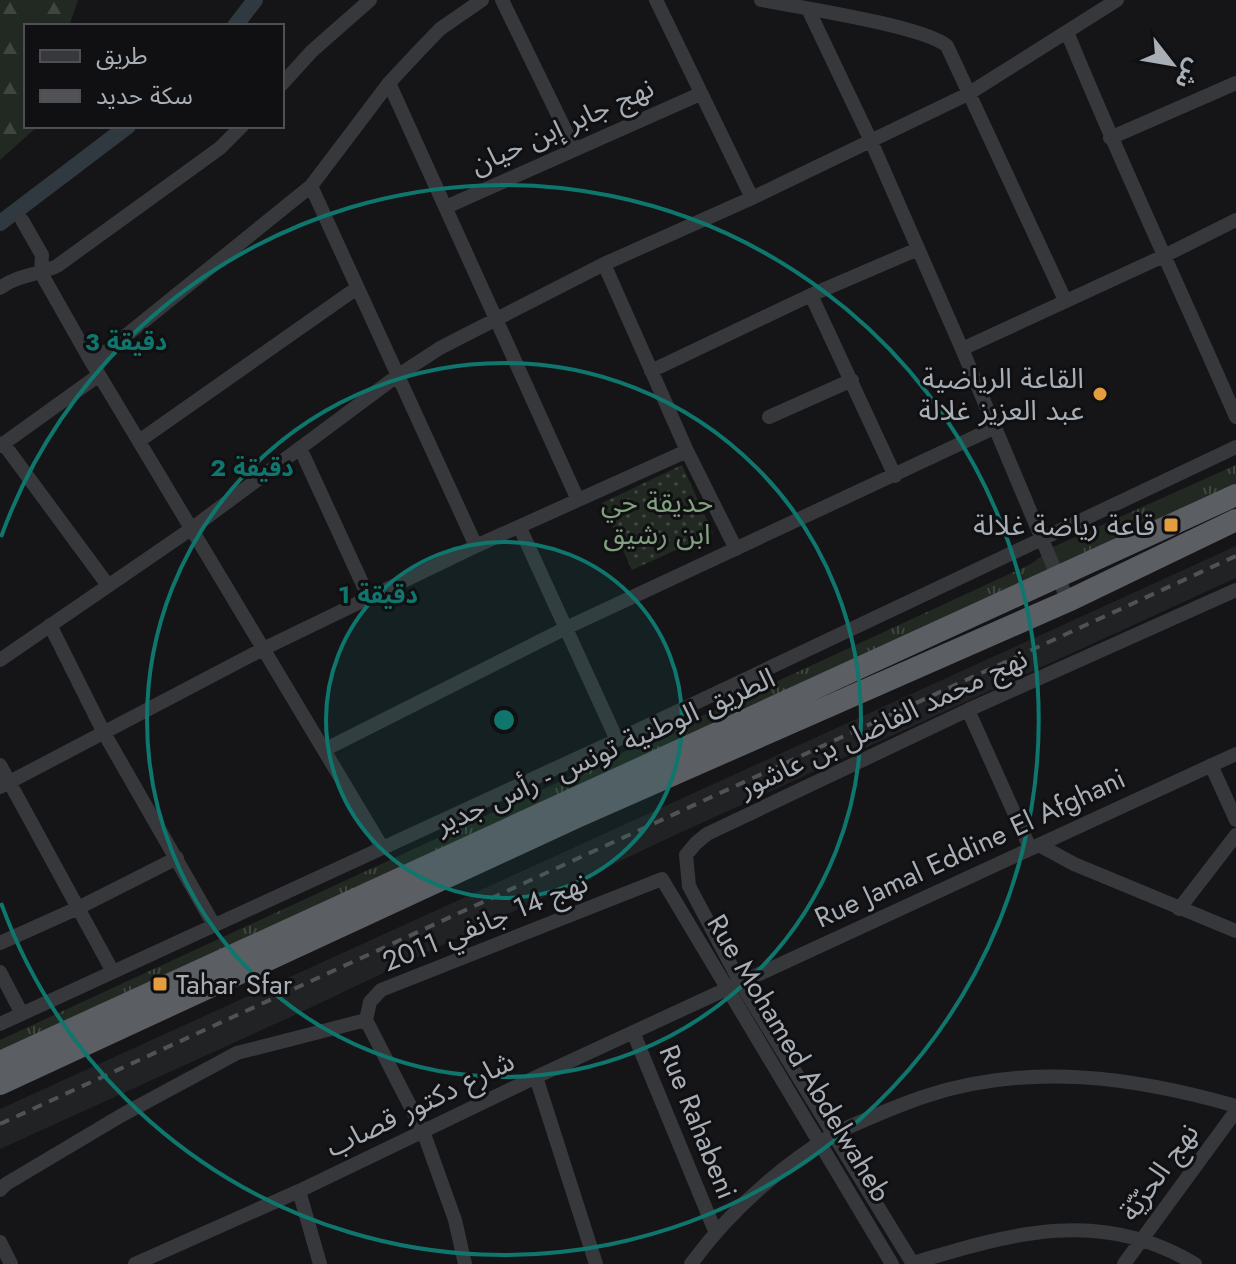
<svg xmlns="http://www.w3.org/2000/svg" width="1236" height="1264" viewBox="0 0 1236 1264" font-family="Jost,'Noto Sans Arabic',sans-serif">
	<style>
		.built { fill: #212224 }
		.grass { fill: url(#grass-tufts) }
		.forest { fill: url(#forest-firs) }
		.park { fill: url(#park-dots) }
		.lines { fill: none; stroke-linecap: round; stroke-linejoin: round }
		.canal { stroke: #2f393f; stroke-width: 16 }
		.minor { stroke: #37383c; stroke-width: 14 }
		.trunk { stroke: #5b5e63; stroke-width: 22 }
		.rail { stroke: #505256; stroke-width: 4; stroke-dasharray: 10 8; stroke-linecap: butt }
		.ring { fill: none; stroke: #0f766e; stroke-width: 4 }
		.poi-dot { fill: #e49e40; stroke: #101012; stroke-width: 3 }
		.labels { text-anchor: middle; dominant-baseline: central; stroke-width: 6; stroke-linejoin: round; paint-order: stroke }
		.street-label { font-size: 28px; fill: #a8aeb6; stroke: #101012 }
		.poi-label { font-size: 28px; fill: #a8aeb6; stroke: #101012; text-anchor: end }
		.park-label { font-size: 28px; fill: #81a080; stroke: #101012 }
		.centre { fill: #0f766e; stroke: #101012; stroke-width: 4 }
		.ring-label { font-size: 24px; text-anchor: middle; font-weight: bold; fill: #0f766e; stroke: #101012; stroke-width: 6; stroke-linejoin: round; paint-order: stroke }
	</style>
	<defs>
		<pattern id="grass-tufts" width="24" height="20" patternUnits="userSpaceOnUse" patternTransform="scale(2)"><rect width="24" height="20" fill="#222922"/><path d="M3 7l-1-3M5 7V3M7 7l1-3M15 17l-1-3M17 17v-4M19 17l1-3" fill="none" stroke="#3f4640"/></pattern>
		<pattern id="forest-firs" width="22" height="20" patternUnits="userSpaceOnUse" patternTransform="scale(2)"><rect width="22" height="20" fill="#222922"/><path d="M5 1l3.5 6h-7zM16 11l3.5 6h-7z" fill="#3f4640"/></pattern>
		<pattern id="park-dots" width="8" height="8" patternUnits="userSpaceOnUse" patternTransform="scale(2)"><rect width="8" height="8" fill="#222922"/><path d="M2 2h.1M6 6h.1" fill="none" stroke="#3f4640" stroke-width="1.8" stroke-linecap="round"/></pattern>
	</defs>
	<rect width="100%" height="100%" fill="#151517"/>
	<path class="built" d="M1236 546V578L658 843 297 1014 0 1149V1109Z"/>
	<path class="grass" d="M1236 465V488L0 1056V1040L1031 564 1053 547Z"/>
	<path class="forest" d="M0 0H78L69 26H26V126H38L0 160Z"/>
	<path class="park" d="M682 465 713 533 632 570 602 503Z"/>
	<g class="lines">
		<path class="canal" d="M235 26 255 0
			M0 223 128 126"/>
		<path class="minor" d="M502 0 574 148
			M656 0 752 198
			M761 0C797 7 924 26 947 46L1065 300
			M808 9 871 141 962 349 1068 601
			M1067 32C1120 162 1180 288 1236 417
			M389 83 578 500
			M282 84 312 51 370 0
			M1110 138 1236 83
			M311 186 476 546
			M446 207 700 94
			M22 220 42 255 41 273 92 363 382 847
			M604 264 687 451 736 549
			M0 288C17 275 38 275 57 266L220 148 242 126
			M811 295 895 476
			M962 349 1166 255 1236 220
			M92 363 311 186 389 83 416 54 440 29 482 0
			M651 371 811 295 918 249
			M769 417 852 380
			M139 441 357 288
			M3 443 107 584
			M0 446 99 375
			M300 448 369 598
			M520 528 617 740
			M50 625 104 733 214 925
			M0 660 191 529 397 376 440 348 604 264 752 198 968 94 1117 0
			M968 710 1030 848
			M324 750 566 628 996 427
			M0 765 113 972
			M1211 765 1236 820
			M0 787 263 649 476 546 687 451
			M1039 845 1074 864 1236 931
			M1179 909 1236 835
			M0 943 78 908 177 858
			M0 972 22 1014
			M366 1020 423 1131 455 1220 465 1264
			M0 1024 617 740 1236 447
			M633 1032 715 1231
			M536 1077 596 1264
			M0 1190 6 1184 122 1115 237 1053 366 1020 370 1002 381 990 662 879 892 1264
			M299 1191 320 1264
			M0 1242 11 1264
			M913 1263C1010 1234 1100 1206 1195 1264
			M135 1264 299 1191 536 1077 1236 754
			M691 1264C729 1212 780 1167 835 1133 865 1120 895 1106 926 1096 1029 1062 1135 1077 1236 1106
			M913 1264 740 982 689 886 686 855 696 843 707 834 968 710 1236 590
			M1124 1264 1236 1111"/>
		<path class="trunk" d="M0 1062 1236 495
			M0 1084 579 816 1068 601 1236 520"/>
		<path class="rail" d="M0 1124 1236 556"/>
	</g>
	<circle cx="504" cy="720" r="178" fill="#0f766e" fill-opacity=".12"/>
	<g class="ring">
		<circle cx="504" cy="720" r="178"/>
		<circle cx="504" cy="720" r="357"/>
		<path d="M1 537A535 535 0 1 1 1 903"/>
	</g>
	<g class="poi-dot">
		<circle cx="1100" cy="394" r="8"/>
		<rect x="1163" y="517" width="16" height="16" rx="4"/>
		<rect x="152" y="976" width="16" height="16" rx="4"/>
	</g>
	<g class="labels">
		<g class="street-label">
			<text transform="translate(562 126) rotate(-24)">نهج جابر إبن حيان</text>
			<text transform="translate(883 723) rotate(-25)">نهج محمد الفاضل بن عاشور</text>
			<text transform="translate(605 751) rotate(-24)">الطريق الوطنية تونس - رأس جدير</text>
			<text transform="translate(970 848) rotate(-25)">Rue Jamal Eddine El Afghani</text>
			<text transform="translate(485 922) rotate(-22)">نهج 14 جانفي 2011</text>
			<text transform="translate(799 1058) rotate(59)">Rue Mohamed Abdelwaheb</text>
			<text transform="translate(420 1104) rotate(-26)">شارع دكتور قصاب</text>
			<text transform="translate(698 1122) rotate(68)">Rue Rahabeni</text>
			<text transform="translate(1159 1172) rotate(-54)">نهج الحرّيّة</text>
		</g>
		<g class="poi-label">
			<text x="1084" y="378">القاعة الرياضية<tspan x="1084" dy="32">عبد العزيز غلالة</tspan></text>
			<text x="1155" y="525">قاعة رياضة غلالة</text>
			<text x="176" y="984" text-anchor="start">Tahar Sfar</text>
		</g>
		<g class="park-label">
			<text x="657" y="502">حديقة حي<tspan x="657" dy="32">ابن رشيق</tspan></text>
		</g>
	</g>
	<circle cx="504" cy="720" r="12" class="centre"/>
	<g class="ring-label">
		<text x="126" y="350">3 دقيقة</text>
		<text x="252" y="476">2 دقيقة</text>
		<text x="378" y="603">1 دقيقة</text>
	</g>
	<rect x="24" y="24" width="260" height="104" fill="#101012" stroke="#4d4f54" stroke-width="2"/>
	<rect x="40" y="50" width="40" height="12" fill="#37383c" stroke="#4d4f54" stroke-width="2"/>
	<text x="96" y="64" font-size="24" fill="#a8aeb6">طريق</text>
	<rect x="40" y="90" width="40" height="12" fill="#505256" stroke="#4d4f54" stroke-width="2"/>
	<text x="96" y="104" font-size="24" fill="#a8aeb6">سكة حديد</text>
	<g transform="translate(1172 64) rotate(121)" stroke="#101012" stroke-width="6" paint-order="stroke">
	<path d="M0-6L14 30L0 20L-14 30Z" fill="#a8aeb6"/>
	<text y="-12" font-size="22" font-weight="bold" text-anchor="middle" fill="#a8aeb6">ش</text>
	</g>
</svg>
